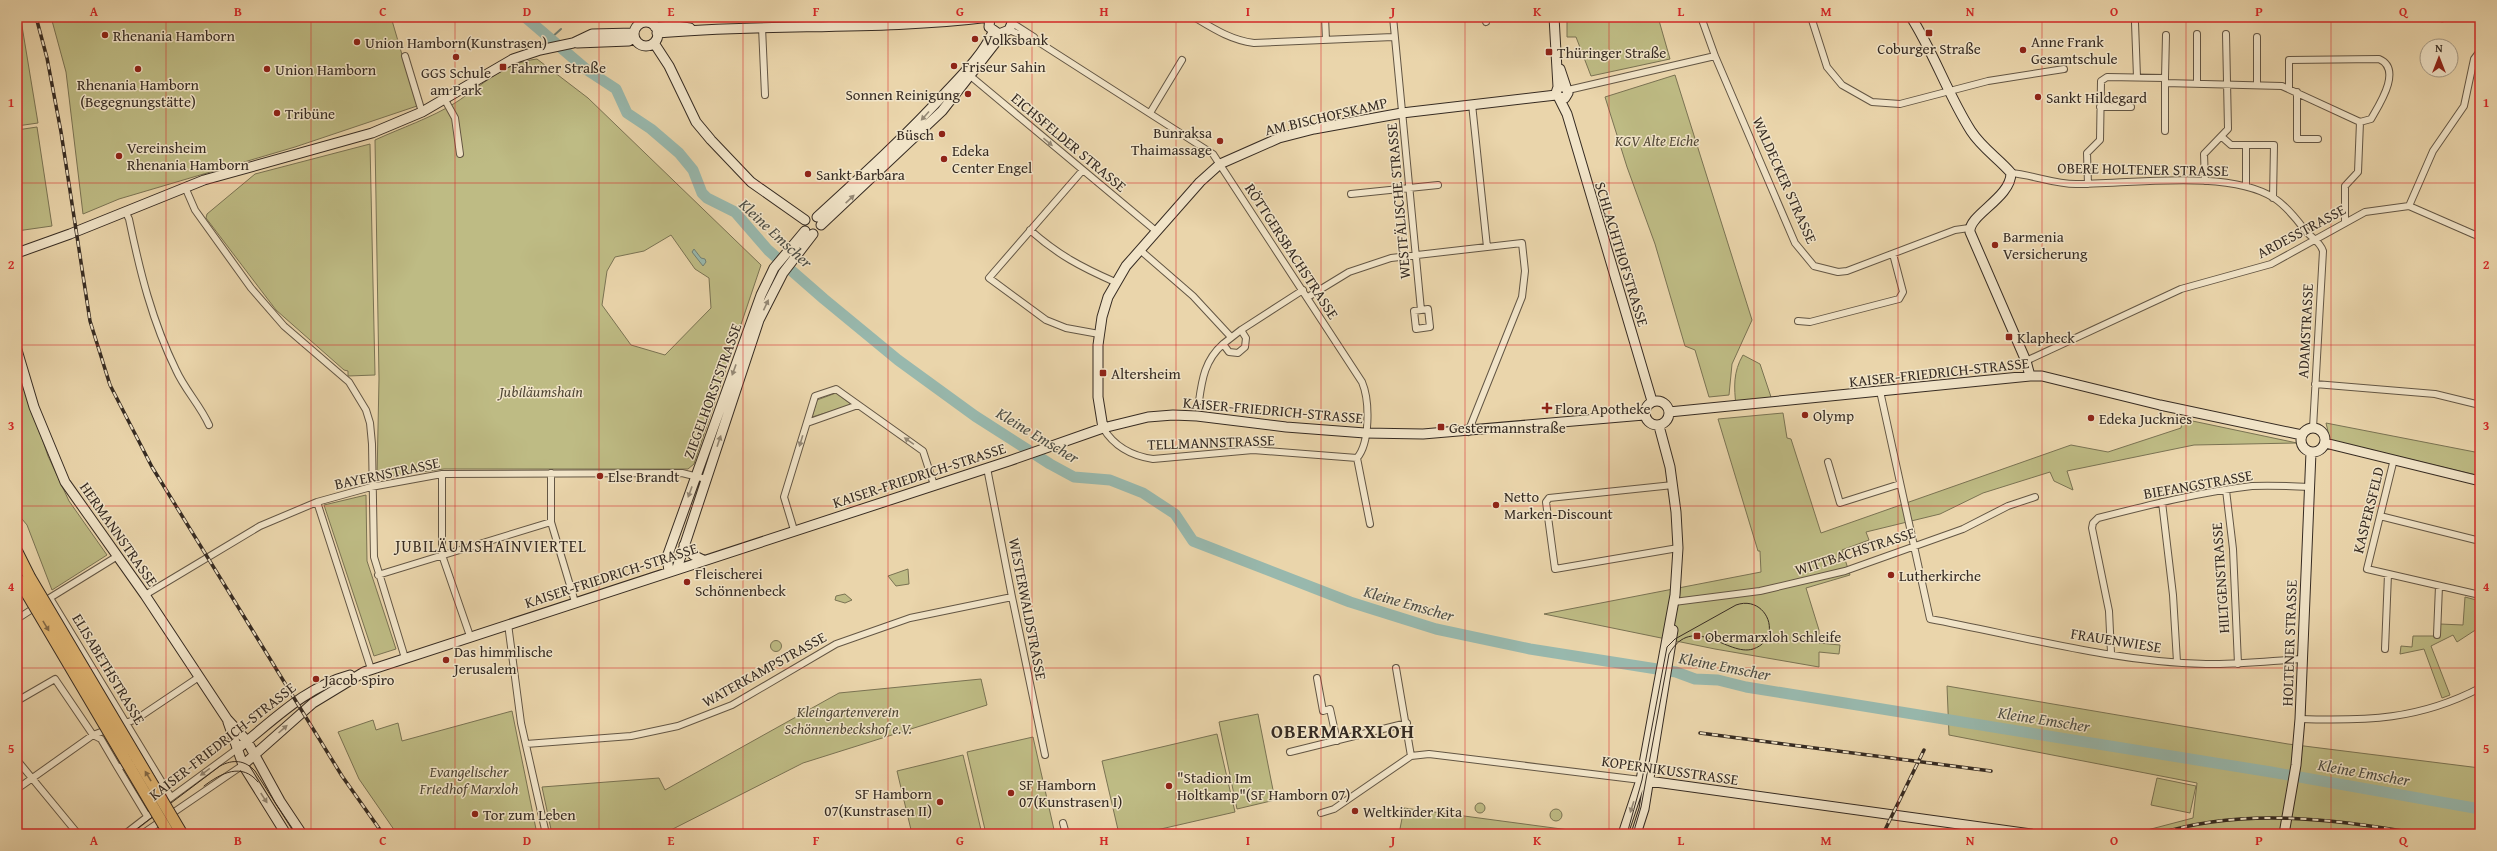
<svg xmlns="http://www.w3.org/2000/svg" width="2497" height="851" viewBox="0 0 2497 851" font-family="'Gentium Book Plus',serif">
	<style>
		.green { fill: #bebb84; stroke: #7a7353; fill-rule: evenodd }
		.water { fill: #98b8ad; stroke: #718075 }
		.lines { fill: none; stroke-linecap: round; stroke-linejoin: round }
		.stream { stroke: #718075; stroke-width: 2 }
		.river { stroke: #98b8ad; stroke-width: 11 }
		.street-casing { stroke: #635644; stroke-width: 8 }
		.secondary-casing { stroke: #362b22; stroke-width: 11 }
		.highway-casing { stroke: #362b22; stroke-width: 13 }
		.street { stroke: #f1e4c8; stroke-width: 6 }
		.secondary { stroke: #f1e4c8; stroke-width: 9 }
		.highway { stroke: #e5ba76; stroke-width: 11 }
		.tram { stroke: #362b22; stroke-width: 1 }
		.rail-casing { stroke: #362b22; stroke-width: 3.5 }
		.rail { stroke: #f1e4c8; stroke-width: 2; stroke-dasharray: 6; stroke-linecap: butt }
		.highway-bridge-casing { stroke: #362b22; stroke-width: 13; stroke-linecap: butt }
		.highway-bridge { stroke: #e5ba76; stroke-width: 11 }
		.oneway { fill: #948875 }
		.oneway2 { fill: #856b48 }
		.grid { fill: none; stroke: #d62828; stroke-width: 1; stroke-opacity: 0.55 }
		.poi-dot { fill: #8f2418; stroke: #f1e4c8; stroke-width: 1.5 }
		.labels { text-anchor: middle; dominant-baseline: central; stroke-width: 3; stroke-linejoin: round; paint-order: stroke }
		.poi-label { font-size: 15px; fill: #362b22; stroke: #f1e4c8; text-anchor: start }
		.street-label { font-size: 15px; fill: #362b22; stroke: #f1e4c8 }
		.park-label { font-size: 15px; font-style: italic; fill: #514836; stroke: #f1e4c8 }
		.water-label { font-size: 16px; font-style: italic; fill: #4e4e45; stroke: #f1e4c8 }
		.neighbourhood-label { font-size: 16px; letter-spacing: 1px; fill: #362b22; stroke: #f1e4c8 }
		.district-label { font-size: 19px; font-weight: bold; letter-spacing: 1px; fill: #362b22; stroke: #f1e4c8 }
		.neatline { fill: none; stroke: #d62828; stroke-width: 1.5 }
		.grid-label { font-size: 13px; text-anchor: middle; font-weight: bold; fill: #d62828 }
	</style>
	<rect width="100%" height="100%" fill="#ead5ab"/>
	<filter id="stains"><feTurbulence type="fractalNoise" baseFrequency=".005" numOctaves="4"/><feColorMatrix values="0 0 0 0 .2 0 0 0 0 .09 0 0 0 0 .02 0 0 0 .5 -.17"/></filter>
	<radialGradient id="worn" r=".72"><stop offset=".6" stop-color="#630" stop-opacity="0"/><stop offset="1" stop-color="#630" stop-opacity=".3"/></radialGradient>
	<path class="green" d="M51 17H391L417 106 295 147 119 199 83 214 66 72Z
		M1567 17H1658L1670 59 1591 76 1576 37H1567Z
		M2187 17H2382L2188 19Z
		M2425 17H2464L2442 22Z
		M21 20 38 123 17 126V21Z
		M537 59 588 98 761 265 694 464 688 469H444L377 478 379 379 375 140C401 128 431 118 455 103 483 85 503 63 537 59ZM671 235 695 269 709 278 711 308 665 355 631 345 602 305 607 271 615 257 644 251Z
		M1675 75 1752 320 1732 364 1729 395 1709 397 1695 350 1685 346 1655 244 1627 167 1605 97Z
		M37 127 52 226 17 231V130Z
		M370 144 375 375 348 376V371L344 370 276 310 206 218 207 214 255 174Z
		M1743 355 1760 364 1773 403 1736 406C1734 387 1733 372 1743 355Z
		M17 365 48 456 69 501 107 555 52 590 27 525 17 513Z
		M836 393 852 405 812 417 817 400Z
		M1783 413 1787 438 1791 439 1821 533 2071 445 2108 452 2181 428 2183 419 2297 443 2194 445 2067 471 2073 490 2054 481 2050 472 1983 493 1940 514 1866 532 1869 540 1842 550 1850 575 1806 588 1819 630V643L1840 645 1839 654 1819 652V667L1715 649 1544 614 1761 572 1760 551H1758L1718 419Z
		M2326 423 2480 453V476L2330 440Z
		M366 495 367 561 396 649 374 656 324 505Z
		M908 569 909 584 896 586 888 576Z
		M845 594 852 600 845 603 835 600 836 596Z
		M2465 597 2480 601V627L2457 642 2453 635 2431 646 2450 695 2442 698 2424 649 2400 654 2401 646 2412 647 2413 636H2439L2440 624 2463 625Z
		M770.5 646a5.5 5.5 0 1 1 11 0a5.5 5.5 0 1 1-11 0Z
		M981 679 987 705 803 763 663 834H552L542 787 659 778 665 790 839 693Z
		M1947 686 2288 744 2480 768V834H2132L2193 818 2197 783 1949 735Z
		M512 711 537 834H397L359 779 338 732 373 720 376 730 398 723 402 741Z
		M1258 714 1275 800 1237 809 1219 722Z
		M1217 734 1235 812 1139 834H1119L1102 761Z
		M1033 737 1055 834H986L967 752Z
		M963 755 982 834H912L897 771Z
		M2157 778 2196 786 2190 813 2151 805Z
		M1475 808a5 5 0 1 1 10 0a5 5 0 1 1-10 0Z
		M1404 808 1599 834H1399Z
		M1550 815a6 6 0 1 1 12 0a6 6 0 1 1-12 0Z"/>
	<path class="water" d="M694 249 701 258 705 259 706 262 703 266 692 252Z"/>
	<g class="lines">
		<path class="stream" d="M551 38 561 29"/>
		<path class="river" d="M525 17 587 70 616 89 627 113 651 129 679 153 693 170 702 193 707 198 735 212 768 250 824 299 898 360 975 416 1050 464 1074 477 1110 480 1143 493 1175 514 1193 541 1350 602 1436 629 1530 649 1676 672 1695 679 1718 680 1746 687 2271 772 2480 809"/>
		<g class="street-casing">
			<path id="street" d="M1194 17C1214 29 1231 40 1254 43L1393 37
				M1325 17 1326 40
				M1393 17 1421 310
				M1484 17 1486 22
				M1701 17 1715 56 1795 243 1814 266 1838 272 1847 271 1955 230 1969 228
				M1811 17 1827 67 1842 85 1872 102 1900 104 1988 81 2064 69
				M1012 23 1034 37
				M2135 23 2137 77
				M762 27 765 95
				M1009 30 1040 43 1213 154 1362 382C1370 401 1370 443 1357 458L1370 524
				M2257 37V84
				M405 56 422 112
				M968 74 1156 231
				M2165 78 2166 35
				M2165 83V131
				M2197 84V34
				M1568 90 1715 56
				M2297 92V139H2318
				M445 100 455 118 460 154
				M1472 104 1487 247
				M2100 107H2131
				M1150 113 1182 60
				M2222 137 2231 145H2274L2273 198
				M1082 171 989 278 1046 320 1066 328 1099 334
				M2011 173C2033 175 2054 184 2076 184 2131 184 2229 169 2274 198 2286 206 2295 217 2304 229 2310 237 2320 241 2323 251L2313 428
				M2205 181 2204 154 2228 129 2226 34
				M2088 184 2087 153 2100 140 2101 81 2107 77 2165 78V83L2282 86 2360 122 2371 119C2379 105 2403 69 2379 59L2289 60V89
				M2246 186V145
				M185 187 195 210 251 288 284 326 349 382 366 410 370 423 372 444 374 557 405 658
				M1351 194 1438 185
				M2409 206 2480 237
				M125 211 129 219C140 272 152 321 176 370 185 390 200 405 209 425
				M2345 221V186L2358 172 2360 122
				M1030 230C1058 255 1081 267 1115 282
				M1140 250 1193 296 1231 337
				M1308 297 1349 272 1391 258 1522 243 1525 271 1522 297 1468 432
				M1428 309 1430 327 1416 329 1414 311Z
				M1798 321 1810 322 1899 299 1903 292 1893 254
				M1241 330 1303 290
				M1241 330 1246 338 1245 347 1238 353 1229 352 1223 344Z
				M2026 361 2181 289 2271 264 2365 212 2409 206 2433 151 2464 106 2474 59 2480 51
				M2315 384 2435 394 2480 405
				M1880 391 1930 619C2021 636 2114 662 2206 664 2238 665 2269 661 2301 659
				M1199 401C1202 379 1205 360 1223 344
				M807 423 858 405
				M1103 428C1114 446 1132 456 1153 459L1253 450 1357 458
				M2394 459 2367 569 2480 595
				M1828 462 1840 503 1900 484
				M987 468 1012 597 1045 755
				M551 473V522L575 602
				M442 474V555L470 636
				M1673 485 1549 498 1546 502 1555 569 1678 548
				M2226 490 2233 549 2238 664
				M317 502 371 669
				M2162 502 2173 595 2177 662
				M2380 516 2480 541
				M794 530 784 497 815 396 836 389 923 451 934 485
				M378 575 551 522
				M145 595 260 526 317 502 371 487 442 474 682 473 706 479
				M50 598 171 797
				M48 599 116 557
				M1674 602 1760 591 1845 571 1963 529 2008 506 2035 497
				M17 619 37 606
				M508 624 521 723 546 834
				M2437 635 2439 586
				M2385 649 2388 574
				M2111 653 2109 611 2092 528 2093 523 2098 518C2149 505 2200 492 2252 486 2271 485 2291 486 2310 487
				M1396 668 1411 756
				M1317 678 1323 711 1330 709 1337 741
				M17 701 55 679 93 735 101 739 118 768 128 763
				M2300 719C2366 721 2419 720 2480 688
				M124 724 138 718 199 677
				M526 744 631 736 678 726 732 705 836 644 910 618 1012 597
				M1290 752 1407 723
				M17 760 78 834
				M118 768 147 816
				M17 789 93 735 109 729
				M169 799 237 749
				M1321 813 1334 809 1411 756 1429 754 1641 780
				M1063 823 1066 834
				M125 834 156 810
				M142 834 243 765"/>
		</g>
		<g class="secondary-casing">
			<path id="secondary" d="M1554 17 1558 87
				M1911 17C1934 53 1948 95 1971 131 1982 148 1998 158 2011 173 2011 198 1968 215 1970 232L2026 361 2030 376
				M634 34a12 12 0 1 1 24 0a12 12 0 1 1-24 0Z
				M655 27 676 26 690 28
				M657 33C767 23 880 31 990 17L989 27 999 34 1009 30 1012 23 1011 17
				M577 43 629 41
				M654 43 669 66 696 122 711 140 751 182 805 220
				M1560 69 1568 93 1565 98 1557 96 1556 93 1558 87H1566
				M1559 98 1567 114 1652 401
				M817 217C862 176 907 135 948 90 965 72 983 54 993 32
				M821 225 942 111 996 42 999 34
				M17 253 70 234 204 180 372 133 422 112 513 59 540 50 573 43 592 34 634 33
				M17 350 34 407 65 482 145 595 227 719 247 741 280 801 302 834
				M1645 413a12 12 0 1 1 24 0a12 12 0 1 1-24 0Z
				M1669 412 2030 376H2042L2160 405 2302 435
				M2301 440a12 12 0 1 1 24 0a12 12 0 1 1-24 0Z
				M1103 428 1098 397V345L1102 317 1108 297 1126 266 1200 182 1220 164 1279 138 1314 129 1402 113 1556 95
				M2325 443 2480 481
				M684 545 693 555 703 560
				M677 568 759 320 783 273 813 234
				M669 571 667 557 761 295 774 268 805 231
				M228 722 243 765 286 834
				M237 749C273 721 305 687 350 675
				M243 765 313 703 364 672 1009 461 1103 428 1148 417 1173 415 1197 416 1286 427 1365 433 1423 434 1644 415
				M1641 780 2031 834
				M1623 834 1641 780 1675 595 1678 548 1676 512 1670 467 1659 426
				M1636 834 1644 809 1673 630
				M2284 834 2296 765 2300 719 2311 452"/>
		</g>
		<g class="highway-casing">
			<path id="highway" d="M17 552 29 576"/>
		</g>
		<use href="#street" class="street"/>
		<use href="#secondary" class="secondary"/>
		<use href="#highway" class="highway"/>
		<path class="tram" d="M204 786C221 773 242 762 258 782
			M130 834 220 766C233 759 245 760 255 771L295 834
			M1627 834 1642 780 1667 647 1675 639 1736 605C1767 594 1784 639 1753 649 1728 657 1693 612 1669 654L1641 807 1633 834"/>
		<g class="rail-casing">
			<path id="rail" d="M36 17 47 58 61 132 90 321 110 385 152 467 342 776 383 834
				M1700 733 1991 771
				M1883 834 1924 750
				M2158 834C2243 807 2335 819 2420 834"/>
		</g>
		<use href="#rail" class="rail"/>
		<g class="highway-bridge-casing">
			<path id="highway-bridge" d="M29 576 182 834
				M19 580 169 834"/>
		</g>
		<use href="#highway-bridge" class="highway-bridge"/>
	</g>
	<defs><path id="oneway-solid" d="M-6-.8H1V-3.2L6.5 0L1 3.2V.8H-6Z"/></defs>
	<g class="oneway">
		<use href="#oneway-solid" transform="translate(925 116) rotate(132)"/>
		<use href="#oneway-solid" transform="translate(1048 142) rotate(40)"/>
		<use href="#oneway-solid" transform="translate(850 199) rotate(-43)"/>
		<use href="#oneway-solid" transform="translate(766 305) rotate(-65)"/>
		<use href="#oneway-solid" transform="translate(734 370) rotate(110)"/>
		<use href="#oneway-solid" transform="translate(719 441) rotate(-71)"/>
		<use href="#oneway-solid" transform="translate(801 441) rotate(107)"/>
		<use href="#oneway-solid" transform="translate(909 441) rotate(-145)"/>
		<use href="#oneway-solid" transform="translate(690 492) rotate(110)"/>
		<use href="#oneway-solid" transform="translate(283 729) rotate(-42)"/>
		<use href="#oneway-solid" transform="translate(205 772) rotate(144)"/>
		<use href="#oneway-solid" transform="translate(264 798) rotate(57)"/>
		<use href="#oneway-solid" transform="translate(1632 807) rotate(108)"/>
	</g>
	<g class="oneway2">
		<use href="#oneway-solid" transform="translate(46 626) rotate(59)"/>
		<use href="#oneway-solid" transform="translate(148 776) rotate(-121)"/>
	</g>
	<path class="grid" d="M166 17V834M311 17V834M455 17V834M599 17V834M743 17V834M888 17V834M1032 17V834M1176 17V834M1321 17V834M1465 17V834M1609 17V834M1754 17V834M1898 17V834M2042 17V834M2186 17V834M2331 17V834M17 183H2480M17 345H2480M17 506H2480M17 668H2480"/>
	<g class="poi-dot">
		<rect x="1925" y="29" width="8" height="8" rx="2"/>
		<circle cx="105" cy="35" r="4"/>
		<circle cx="975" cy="39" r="4"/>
		<circle cx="357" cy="42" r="4"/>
		<circle cx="2023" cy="50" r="4"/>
		<rect x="1545" y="48" width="8" height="8" rx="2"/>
		<circle cx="456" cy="57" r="4"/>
		<circle cx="954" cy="66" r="4"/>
		<rect x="499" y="63" width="8" height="8" rx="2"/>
		<circle cx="138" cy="69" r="4"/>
		<circle cx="267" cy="69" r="4"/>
		<circle cx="968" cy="94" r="4"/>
		<circle cx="2038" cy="97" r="4"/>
		<circle cx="277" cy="113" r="4"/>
		<circle cx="942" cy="134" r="4"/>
		<circle cx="1220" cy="141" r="4"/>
		<circle cx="119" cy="156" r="4"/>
		<circle cx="944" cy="159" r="4"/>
		<circle cx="808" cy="174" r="4"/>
		<circle cx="1995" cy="245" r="4"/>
		<rect x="2005" y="333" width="8" height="8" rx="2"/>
		<rect x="1099" y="369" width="8" height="8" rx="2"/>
		<path d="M1545 402h4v4h4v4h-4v4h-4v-4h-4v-4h4z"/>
		<circle cx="1805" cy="415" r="4"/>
		<circle cx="2091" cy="418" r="4"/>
		<rect x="1437" y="423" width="8" height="8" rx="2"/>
		<circle cx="600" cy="476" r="4"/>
		<circle cx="1496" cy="505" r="4"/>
		<circle cx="1891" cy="575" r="4"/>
		<circle cx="687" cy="582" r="4"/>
		<rect x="1693" y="632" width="8" height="8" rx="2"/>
		<circle cx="446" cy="660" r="4"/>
		<circle cx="316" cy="679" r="4"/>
		<circle cx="1169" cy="786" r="4"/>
		<circle cx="1011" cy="793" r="4"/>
		<circle cx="940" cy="802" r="4"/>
		<circle cx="1355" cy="811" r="4"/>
		<circle cx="475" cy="814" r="4"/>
	</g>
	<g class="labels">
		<g class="poi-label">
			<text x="113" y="35">Rhenania Hamborn</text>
			<text x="983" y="39">Volksbank</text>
			<text x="2031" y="41">Anne Frank<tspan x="2031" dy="17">Gesamtschule</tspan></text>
			<text x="365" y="42">Union Hamborn(Kunstrasen)</text>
			<text x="1929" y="48" text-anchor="middle">Coburger Straße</text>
			<text x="1557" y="52">Thüringer Straße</text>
			<text x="962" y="66">Friseur Sahin</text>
			<text x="511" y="67">Fahrner Straße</text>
			<text x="275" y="69">Union Hamborn</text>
			<text x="456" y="72" text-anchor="middle">GGS Schule<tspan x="456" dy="17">am Park</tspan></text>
			<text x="138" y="84" text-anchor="middle">Rhenania Hamborn<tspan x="138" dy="17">(Begegnungstätte)</tspan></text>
			<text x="960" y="94" text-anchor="end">Sonnen Reinigung</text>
			<text x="2046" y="97">Sankt Hildegard</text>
			<text x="285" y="113">Tribüne</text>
			<text x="1212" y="132" text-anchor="end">Bunraksa<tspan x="1212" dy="17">Thaimassage</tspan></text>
			<text x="934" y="134" text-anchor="end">Büsch</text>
			<text x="127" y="147">Vereinsheim<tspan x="127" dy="17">Rhenania Hamborn</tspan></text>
			<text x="952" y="150">Edeka<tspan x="952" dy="17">Center Engel</tspan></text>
			<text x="816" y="174">Sankt Barbara</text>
			<text x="2003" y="236">Barmenia<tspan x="2003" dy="17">Versicherung</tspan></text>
			<text x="2017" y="337">Klapheck</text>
			<text x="1111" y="373">Altersheim</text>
			<text x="1555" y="408">Flora Apotheke</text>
			<text x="1813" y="415">Olymp</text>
			<text x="2099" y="418">Edeka Jucknies</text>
			<text x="1449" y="427">Gestermannstraße</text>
			<text x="608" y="476">Else Brandt</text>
			<text x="1504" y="496">Netto<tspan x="1504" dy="17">Marken-Discount</tspan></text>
			<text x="695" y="573">Fleischerei<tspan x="695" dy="17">Schönnenbeck</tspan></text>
			<text x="1899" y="575">Lutherkirche</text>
			<text x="1705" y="636">Obermarxloh Schleife</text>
			<text x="454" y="651">Das himmlische<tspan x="454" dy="17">Jerusalem</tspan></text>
			<text x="324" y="679">Jacob Spiro</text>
			<text x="1177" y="777">"Stadion Im<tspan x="1177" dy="17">Holtkamp"(SF Hamborn 07)</tspan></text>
			<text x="1019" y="784">SF Hamborn<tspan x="1019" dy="17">07(Kunstrasen I)</tspan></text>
			<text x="932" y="793" text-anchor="end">SF Hamborn<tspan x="932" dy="17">07(Kunstrasen II)</tspan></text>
			<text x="1363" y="811">Weltkinder Kita</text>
			<text x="483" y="814">Tor zum Leben</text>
		</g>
		<g class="street-label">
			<text transform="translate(1326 116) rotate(-13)">AM BISCHOFSKAMP</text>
			<text transform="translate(1069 142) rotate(40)">EICHSFELDER STRASSE</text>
			<text transform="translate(2143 169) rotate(1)">OBERE HOLTENER STRASSE</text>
			<text transform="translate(1785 180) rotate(66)">WALDECKER STRASSE</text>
			<text transform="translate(1398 201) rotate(-95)">WESTFÄLISCHE STRASSE</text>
			<text transform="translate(2301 231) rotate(-28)">ARDESSTRASSE</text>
			<text transform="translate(1292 251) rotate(57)">RÖTTGERSBACHSTRASSE</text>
			<text transform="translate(1622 254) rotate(73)">SCHLACHTHOFSTRASSE</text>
			<text transform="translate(2305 331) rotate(-87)">ADAMSTRASSE</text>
			<text transform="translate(1939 372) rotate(-6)">KAISER-FRIEDRICH-STRASSE</text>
			<text transform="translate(712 391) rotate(-70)">ZIEGELHORSTSTRASSE</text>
			<text transform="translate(1273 410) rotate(5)">KAISER-FRIEDRICH-STRASSE</text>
			<text transform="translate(1211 442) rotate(-2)">TELLMANNSTRASSE</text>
			<text transform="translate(387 473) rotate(-12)">BAYERNSTRASSE</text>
			<text transform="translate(919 475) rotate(-18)">KAISER-FRIEDRICH-STRASSE</text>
			<text transform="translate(2198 484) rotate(-10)">BIEFANGSTRASSE</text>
			<text transform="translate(2368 510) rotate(-76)">KASPERSFELD</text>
			<text transform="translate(119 534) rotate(55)">HERMANNSTRASSE</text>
			<text transform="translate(1855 551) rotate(-18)">WITTBACHSTRASSE</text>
			<text transform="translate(611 575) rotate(-18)">KAISER-FRIEDRICH-STRASSE</text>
			<text transform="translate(2220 578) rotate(-94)">HILTGENSTRASSE</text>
			<text transform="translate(1028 609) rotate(79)">WESTERWALDSTRASSE</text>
			<text transform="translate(2116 640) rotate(9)">FRAUENWIESE</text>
			<text transform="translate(2289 643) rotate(-88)">HOLTENER STRASSE</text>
			<text transform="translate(109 669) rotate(59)">ELISABETHSTRASSE</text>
			<text transform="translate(764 669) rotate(-29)">WATERKAMPSTRASSE</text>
			<text transform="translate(222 741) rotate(-38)">KAISER-FRIEDRICH-STRASSE</text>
			<text transform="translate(1670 770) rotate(8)">KOPERNIKUSSTRASSE</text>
		</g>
		<g class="park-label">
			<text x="1657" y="140">KGV Alte Eiche</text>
			<text x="541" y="391">Jubiläumshain</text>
			<text x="848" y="711">Kleingartenverein<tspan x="848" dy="17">Schönnenbeckshof e.V.</tspan></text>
			<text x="469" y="771">Evangelischer<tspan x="469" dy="17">Friedhof Marxloh</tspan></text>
		</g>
		<g class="water-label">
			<text transform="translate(776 233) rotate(43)">Kleine Emscher</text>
			<text transform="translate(1038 435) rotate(31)">Kleine Emscher</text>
			<text transform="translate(1409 603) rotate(16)">Kleine Emscher</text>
			<text transform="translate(1725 666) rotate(11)">Kleine Emscher</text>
			<text transform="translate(2044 719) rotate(9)">Kleine Emscher</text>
			<text transform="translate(2364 772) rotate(10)">Kleine Emscher</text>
		</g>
		<g class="neighbourhood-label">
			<text x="491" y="546">JUBILÄUMSHAINVIERTEL</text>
		</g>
		<g class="district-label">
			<text x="1343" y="731">OBERMARXLOH</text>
		</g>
	</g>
	<rect width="2497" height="851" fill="none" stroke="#ead5ab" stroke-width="44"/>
	<g transform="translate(2439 58)"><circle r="19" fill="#f1e4c8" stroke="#a69a86"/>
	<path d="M0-3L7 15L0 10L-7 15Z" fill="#8f2418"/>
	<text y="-6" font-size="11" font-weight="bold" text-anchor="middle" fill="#362b22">N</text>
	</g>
	<rect x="22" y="22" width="2453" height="807" class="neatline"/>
	<g class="grid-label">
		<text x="94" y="16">A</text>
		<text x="238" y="16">B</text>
		<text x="383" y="16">C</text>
		<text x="527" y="16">D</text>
		<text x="671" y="16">E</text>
		<text x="816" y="16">F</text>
		<text x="960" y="16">G</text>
		<text x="1104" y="16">H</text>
		<text x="1248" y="16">I</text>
		<text x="1393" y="16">J</text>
		<text x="1537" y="16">K</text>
		<text x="1681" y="16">L</text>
		<text x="1826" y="16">M</text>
		<text x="1970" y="16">N</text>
		<text x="2114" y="16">O</text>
		<text x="2259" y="16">P</text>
		<text x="2403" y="16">Q</text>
		<text x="11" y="107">1</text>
		<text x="2486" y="107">1</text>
		<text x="11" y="269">2</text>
		<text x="2486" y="269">2</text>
		<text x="11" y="430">3</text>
		<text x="2486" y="430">3</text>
		<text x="11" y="591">4</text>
		<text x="2486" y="591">4</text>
		<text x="11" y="753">5</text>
		<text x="2486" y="753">5</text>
		<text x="94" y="845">A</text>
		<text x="238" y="845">B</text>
		<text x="383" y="845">C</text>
		<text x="527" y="845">D</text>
		<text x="671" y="845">E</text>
		<text x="816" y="845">F</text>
		<text x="960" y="845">G</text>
		<text x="1104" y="845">H</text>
		<text x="1248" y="845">I</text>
		<text x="1393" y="845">J</text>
		<text x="1537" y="845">K</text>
		<text x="1681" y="845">L</text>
		<text x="1826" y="845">M</text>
		<text x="1970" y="845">N</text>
		<text x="2114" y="845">O</text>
		<text x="2259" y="845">P</text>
		<text x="2403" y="845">Q</text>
	</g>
	<rect width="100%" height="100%" filter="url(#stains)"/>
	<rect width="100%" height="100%" fill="url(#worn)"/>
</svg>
